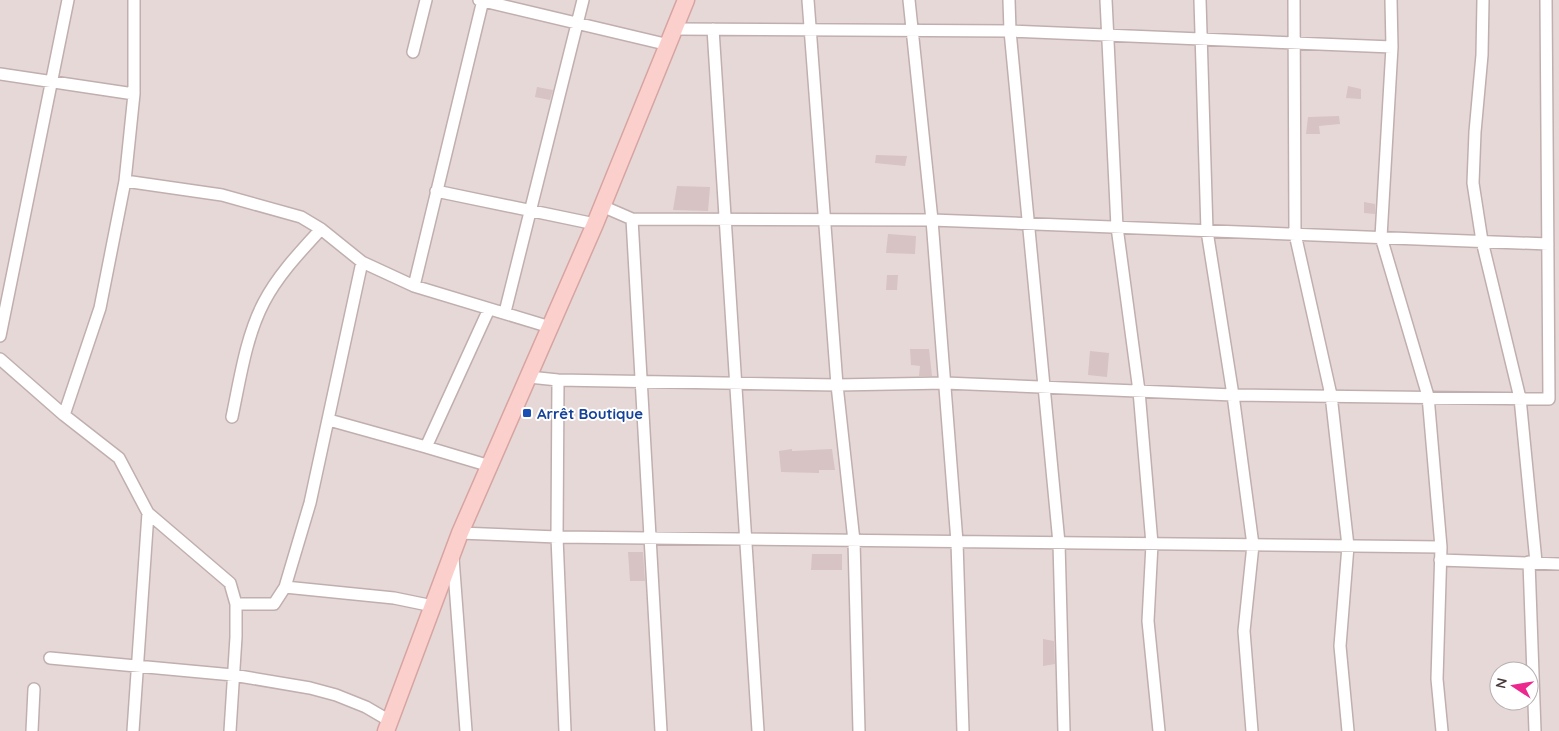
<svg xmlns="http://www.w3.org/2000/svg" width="1559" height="731" viewBox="0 0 1559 731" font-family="Quicksand,sans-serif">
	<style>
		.residential { fill: #e7d8d8; fill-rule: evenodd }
		.building { fill: #d7c2c4 }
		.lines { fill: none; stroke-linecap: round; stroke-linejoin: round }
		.street-casing { stroke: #c1afaf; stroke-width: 14 }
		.secondary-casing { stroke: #d6a4a1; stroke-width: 19 }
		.street { stroke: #fff; stroke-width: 11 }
		.secondary { stroke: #fbd0cc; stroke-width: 16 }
		.transit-dot { fill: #1a4fb4; stroke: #fff; stroke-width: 2 }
		.labels { text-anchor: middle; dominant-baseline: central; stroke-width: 4; stroke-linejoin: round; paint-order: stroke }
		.transit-label { font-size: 15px; font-weight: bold; fill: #164399; stroke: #fff; text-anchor: start }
	</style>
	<rect width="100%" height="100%" fill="#f3eae9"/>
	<path class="residential" d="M0 0H1559V731H0ZM1499 671H1529V701H1499Z"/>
	<path class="building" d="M1348 86 1361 89V99L1346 98Z
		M537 87 553 90 550 100 535 97Z
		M1339 116 1340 124 1319 126 1320 134H1306L1308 117Z
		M876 155 907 156 905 166 875 163Z
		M677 186 710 187 708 211 673 210Z
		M1364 202 1375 204V214L1364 213Z
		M888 234 916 236 915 254 886 253Z
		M887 275H898L897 290H886Z
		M910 349H929L932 376H919L920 366 911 365Z
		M1090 351 1109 353 1107 377 1088 375Z
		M792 449V451L832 449 835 470H819V473L781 472 779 451Z
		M628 552H643L645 581H630Z
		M812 554H842V570H811Z
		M1043 639 1054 641 1055 664 1043 666Z"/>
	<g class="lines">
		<g class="street-casing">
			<path id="street" d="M479 0 669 45
				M808 0 837 385 854 541 859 731
				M909 0 932 220 957 542 963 731
				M1009 0 1010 31 1059 543 1064 731
				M1106 0 1117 227 1139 391 1152 544 1148 621 1159 731
				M1200 0 1207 231 1233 395 1253 545 1244 631 1252 731
				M1294 0 1295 234 1331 395 1348 546 1340 646 1348 731
				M1391 0 1392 47 1381 237 1428 396 1441 547 1437 679 1442 731
				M1483 0 1482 55 1475 132 1473 183 1482 241 1520 398 1536 562
				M675 29 1010 31 1392 47
				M713 29 758 731
				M413 52 426 0
				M0 74 134 94
				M125 181 222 195 301 217 321 229 362 262 414 286 550 327
				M436 191 595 224
				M602 206 632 219 932 220 1548 244
				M632 219 661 731
				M414 286 483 0
				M489 309 426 447 490 466
				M505 312 583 0
				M0 336 68 0
				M0 359 64 415 119 458 148 513 230 583 236 604V637L230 731
				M529 377 558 380 837 385 945 383 1233 395 1549 399 1546 0
				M558 380 557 537 565 731
				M64 415 100 308 125 181 134 94V0
				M232 417C240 379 246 336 264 302 278 275 300 252 321 229
				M329 420 426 447
				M460 533 557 537 1441 547
				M453 558 466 731
				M1440 560 1559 564
				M1529 562 1535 731
				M285 587 394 598 433 606
				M236 604H274L285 587 310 503 362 262
				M50 658 233 675 310 688 336 695 366 707 390 721
				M32 731 34 689
				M133 731 148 513"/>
		</g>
		<g class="secondary-casing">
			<path id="secondary" d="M386 731 460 533 595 224 686 0"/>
		</g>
		<use href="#street" class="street"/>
		<use href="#secondary" class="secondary"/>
	</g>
	<rect class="transit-dot" x="522" y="408" width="10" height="10" rx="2.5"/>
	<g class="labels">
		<g class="transit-label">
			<text x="537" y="413">Arrêt Boutique</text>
		</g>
	</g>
	<g transform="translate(1514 686) rotate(282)"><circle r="24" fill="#ffffff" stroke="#b5afb0"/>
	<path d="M0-4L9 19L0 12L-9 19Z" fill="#ec288e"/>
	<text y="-8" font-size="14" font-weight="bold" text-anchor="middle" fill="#473839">N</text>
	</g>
</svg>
